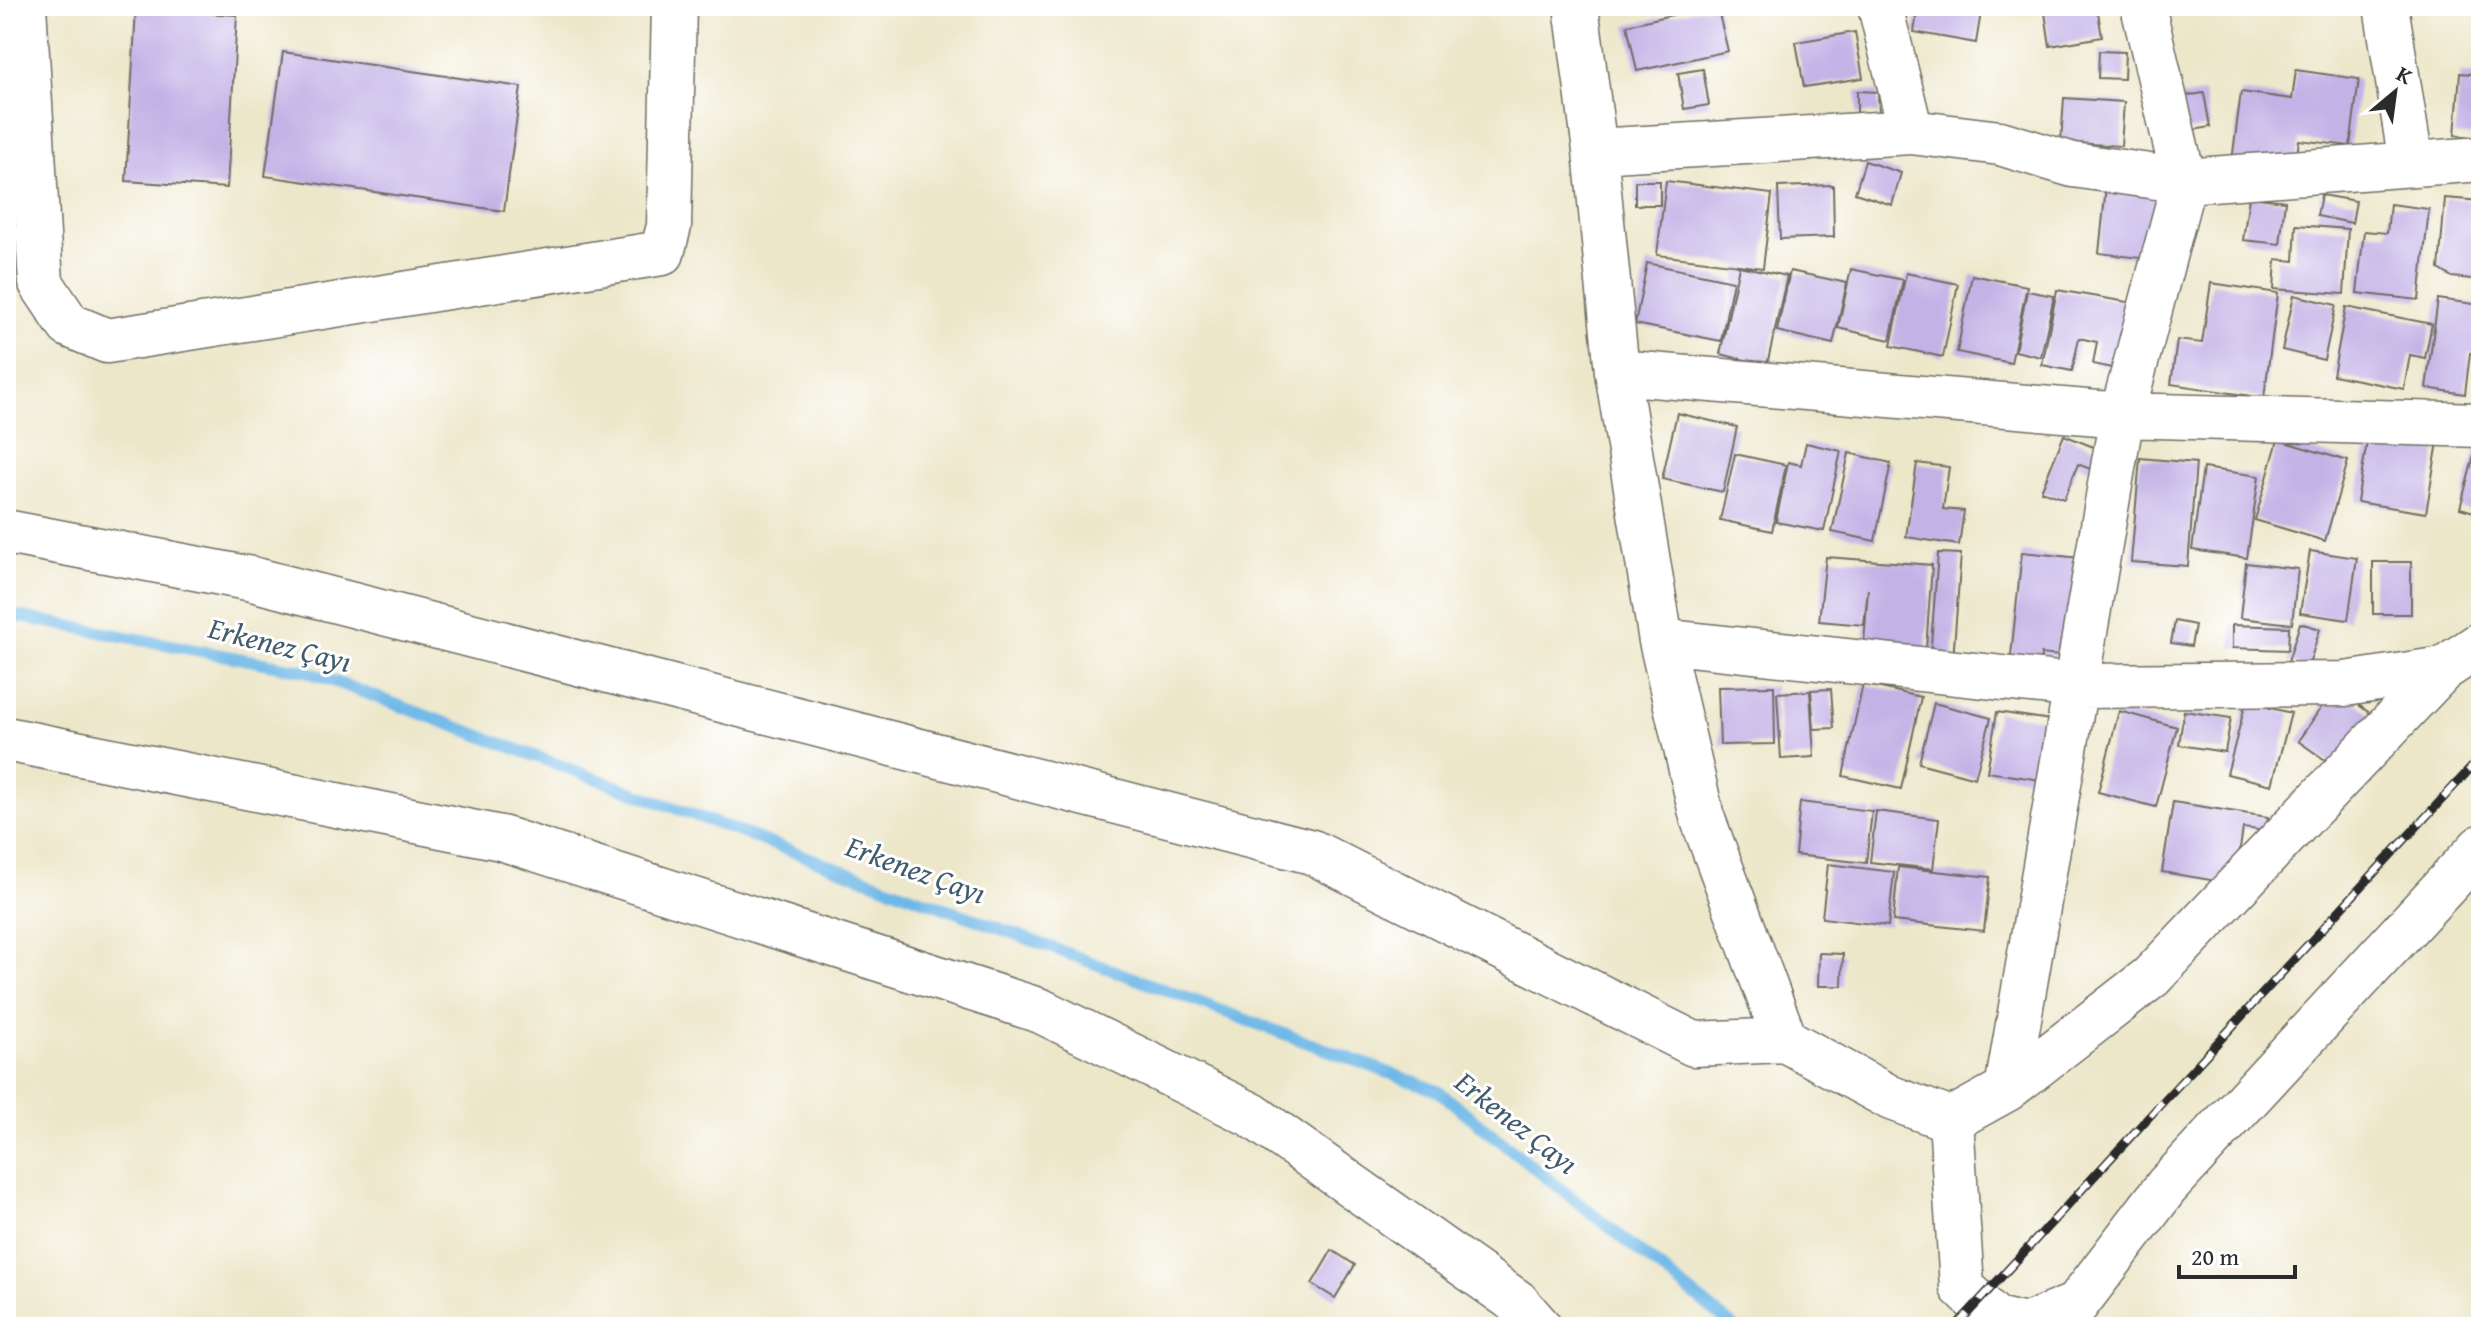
<svg xmlns="http://www.w3.org/2000/svg" width="2487" height="1333" viewBox="0 0 2487 1333" font-family="'Gentium Book Plus',serif">
	<style>
		.lines { fill: none; stroke-linecap: round; stroke-linejoin: round }
		.stream { stroke: #6eb8e7; stroke-width: 12 }
		.building { fill: #c2b2e6 }
		.minor-casing { stroke: #6f6d63; stroke-width: 47 }
		.minor { stroke: #fff; stroke-width: 44 }
		.rail-casing { stroke: #2b2b2b; stroke-width: 9 }
		.rail { stroke: #fff; stroke-width: 6; stroke-dasharray: 18; stroke-linecap: butt }
		.labels { text-anchor: middle; dominant-baseline: central; stroke-width: 6; stroke-linejoin: round; paint-order: stroke }
		.water-label { font-size: 30px; font-style: italic; fill: #425c6d; stroke: #fff }
	</style>
	<rect width="100%" height="100%" fill="#fff"/>
	<filter id="ink" filterUnits="userSpaceOnUse"><feTurbulence type="fractalNoise" baseFrequency=".0125" numOctaves="2"/><feDisplacementMap in="SourceGraphic" scale="16" xChannelSelector="R" yChannelSelector="G"/><feConvolveMatrix kernelMatrix="1 2 1 2 8 2 1 2 1" color-interpolation-filters="sRGB"/></filter>
	<filter id="wash" filterUnits="userSpaceOnUse"><feTurbulence type="fractalNoise" baseFrequency=".006" numOctaves="4" result="noise"/><feDisplacementMap in="SourceGraphic" scale="32" xChannelSelector="R" yChannelSelector="G"/><feGaussianBlur stdDeviation="1.8" result="paint"/><feColorMatrix in="noise" values="0 0 0 0 0 0 0 0 0 0 0 0 0 0 0 0 0 1.4 0 .05"/><feComposite in="paint" operator="in"/></filter>
	<g filter="url(#wash)">
		<rect width="100%" height="100%" fill="#ede7ca"/>
		<g class="lines">
			<path class="stream" d="M6 614 306 671 1438 1091 1734 1327"/>
		</g>
		<g id="blocks">
			<path class="building" d="M1712 6H1717L1728 51 1637 71 1627 25Z
				M1918 6H1982L1976 43 1914 32Z
				M2044 6H2097L2102 37 2050 46Z
				M136 9 237 15 227 188 126 181Z
				M1855 32 1863 78 1804 87 1796 42Z
				M2099 51 2125 52 2124 79 2098 78Z
				M283 52 521 87 504 211 265 176Z
				M1703 69 1709 105 1684 109 1678 73Z
				M2296 70 2359 79 2350 146 2299 140 2295 170 2232 161 2241 92 2292 99Z
				M2460 73 2481 75V138L2455 135Z
				M1857 91 1878 92 1879 113 1857 114Z
				M2204 93 2210 127 2177 133 2172 98Z
				M2064 98 2124 102 2121 146 2061 142Z
				M1865 161 1901 173 1892 205 1855 193Z
				M1635 181H1660V205H1635Z
				M1666 181 1772 194 1763 268 1657 255Z
				M1833 185 1834 237 1780 239 1778 187Z
				M2106 187 2164 193 2156 260 2099 253Z
				M2321 195 2356 201 2352 223 2317 216Z
				M2249 197 2285 201 2280 244 2243 240Z
				M2445 198 2481 201V280L2452 277 2439 269Z
				M2390 204 2429 209 2419 300 2357 293 2364 231 2387 233Z
				M2296 225 2348 229 2344 294 2274 289 2276 259 2294 261Z
				M1647 263 1733 281 1721 341 1635 324Z
				M1739 266 1787 276 1767 365 1720 354Z
				M1851 269 1903 280 1890 340 1838 328Z
				M1790 271 1847 283 1833 344 1777 331Z
				M1906 273 1958 284 1943 357 1891 346Z
				M1972 275 2027 286 2011 363 1957 352Z
				M2211 283 2278 293 2264 398 2171 384 2177 340 2202 343Z
				M2057 290 2139 304 2126 371 2093 364 2097 342 2079 338 2072 371 2042 365Z
				M2027 291 2054 296 2041 357 2015 351Z
				M2294 295 2336 305 2324 360 2282 350Z
				M2438 299 2481 305V354L2470 353 2465 394 2426 388Z
				M2346 307 2432 324 2425 358 2410 355 2404 389 2333 375Z
				M1677 413 1737 427 1723 492 1662 479Z
				M2369 430 2438 442 2426 513 2357 502Z
				M2064 435 2113 455 2105 475 2078 464 2064 499 2041 491Z
				M2278 440 2348 461 2325 541 2255 520Z
				M1806 443 1841 451 1824 531 1776 522 1788 462 1801 465Z
				M2477 444 2481 445V514L2460 508Z
				M1849 453 1891 463 1875 541 1832 532Z
				M1735 454 1786 465 1772 531 1720 520Z
				M2140 458 2196 463 2188 566 2131 562Z
				M1917 463 1949 467 1943 509 1964 511 1959 545 1906 537Z
				M2203 468 2259 476 2247 558 2192 550Z
				M2310 551 2357 558 2348 620 2300 613Z
				M2022 552 2080 558 2070 657 2041 654 2040 669 2010 665Z
				M1938 553 1961 554 1953 660 1930 658Z
				M1826 557 1932 565 1926 649 1864 644 1868 589 1864 625 1819 621Z
				M2373 562H2411V614H2373Z
				M2246 563 2298 569 2292 624 2240 618Z
				M2175 621 2195 625 2191 646 2171 643Z
				M2300 623 2320 629 2308 668 2288 662Z
				M2232 625 2289 627 2288 650 2232 648Z
				M1863 684 1921 697 1901 789 1843 776Z
				M1774 686 1775 744 1720 745 1718 687Z
				M2335 688 2378 719 2341 771 2298 741Z
				M1831 689 1834 728 1814 729 1811 690Z
				M1810 691 1814 757 1781 759 1777 693Z
				M2246 702 2291 713 2272 785 2227 774Z
				M1934 703 1991 718 1975 778 1919 763Z
				M2119 711 2177 727 2156 807 2098 792Z
				M2184 711 2231 718 2225 752 2179 745Z
				M1997 712 2064 722 2054 782 1987 772Z
				M1800 802 1872 811 1866 863 1795 855Z
				M2173 802 2268 817 2266 831 2243 828 2235 884 2162 872Z
				M1876 811 1939 819 1933 869 1870 862Z
				M1828 864 1894 872 1888 926 1822 918Z
				M1898 867 1990 877 1984 931 1893 921Z
				M1819 953 1843 954 1842 986H1818Z
				M1332 1250 1355 1265 1335 1298 1312 1284Z"/>
		</g>
	</g>
	<g filter="url(#ink)">
		<use href="#blocks" fill-opacity="0" stroke="#6f6d63" stroke-width="2"/>
		<g class="lines">
			<g class="minor-casing">
				<path id="minor" d="M24 6 41 283 69 325 107 341 662 253 669 226 674 6
					M1576 6 1595 151 1617 372 1661 641 1702 817 1785 1040
					M1880 6 1911 132
					M2386 6 2411 163
					M1595 151 1911 132 2000 143 2073 165 2184 181 2481 159
					M1617 372 2122 415 2481 425
					M6 532 252 579 1312 852 1694 1044 1785 1040 1891 1098 1951 1120 2007 1089 2151 977 2443 669 2481 644
					M1661 641 2077 686 2345 684 2443 669
					M6 739 501 838 1041 1011 1252 1115 1517 1302 1539 1327
					M2007 1089 2122 415 2184 181 2143 6
					M1951 1120 1962 1287 1995 1319 2025 1326 2076 1305 2167 1186 2481 847"/>
			</g>
			<use href="#minor" class="minor"/>
			<g class="rail-casing">
				<path id="rail" d="M1955 1327 2481 757"/>
			</g>
			<use href="#rail" class="rail"/>
		</g>
	</g>
	<g class="labels">
		<g class="water-label">
			<text transform="translate(280 644) rotate(14)">Erkenez Çayı</text>
			<text transform="translate(916 869) rotate(20)">Erkenez Çayı</text>
			<text transform="translate(1517 1122) rotate(38)">Erkenez Çayı</text>
		</g>
	</g>
	<rect width="2487" height="1333" fill="none" stroke="#fff" stroke-width="32"/>
	<g transform="translate(2395 92) rotate(29)" stroke="#ffffff" stroke-width="6" paint-order="stroke">
	<path d="M0-6L14 30L0 20L-14 30Z" fill="#2b2b2b"/>
	<text y="-12" font-size="22" font-weight="bold" text-anchor="middle" fill="#2b2b2b">K</text>
	</g>
	<path d="M2179 1265v12h116v-12" fill="none" stroke="#2b2b2b" stroke-width="4"/>
	<text x="2191" y="1265" font-size="24" fill="#2b2b2b" stroke="#ffffff" stroke-width="6" paint-order="stroke">20 m</text>
</svg>
